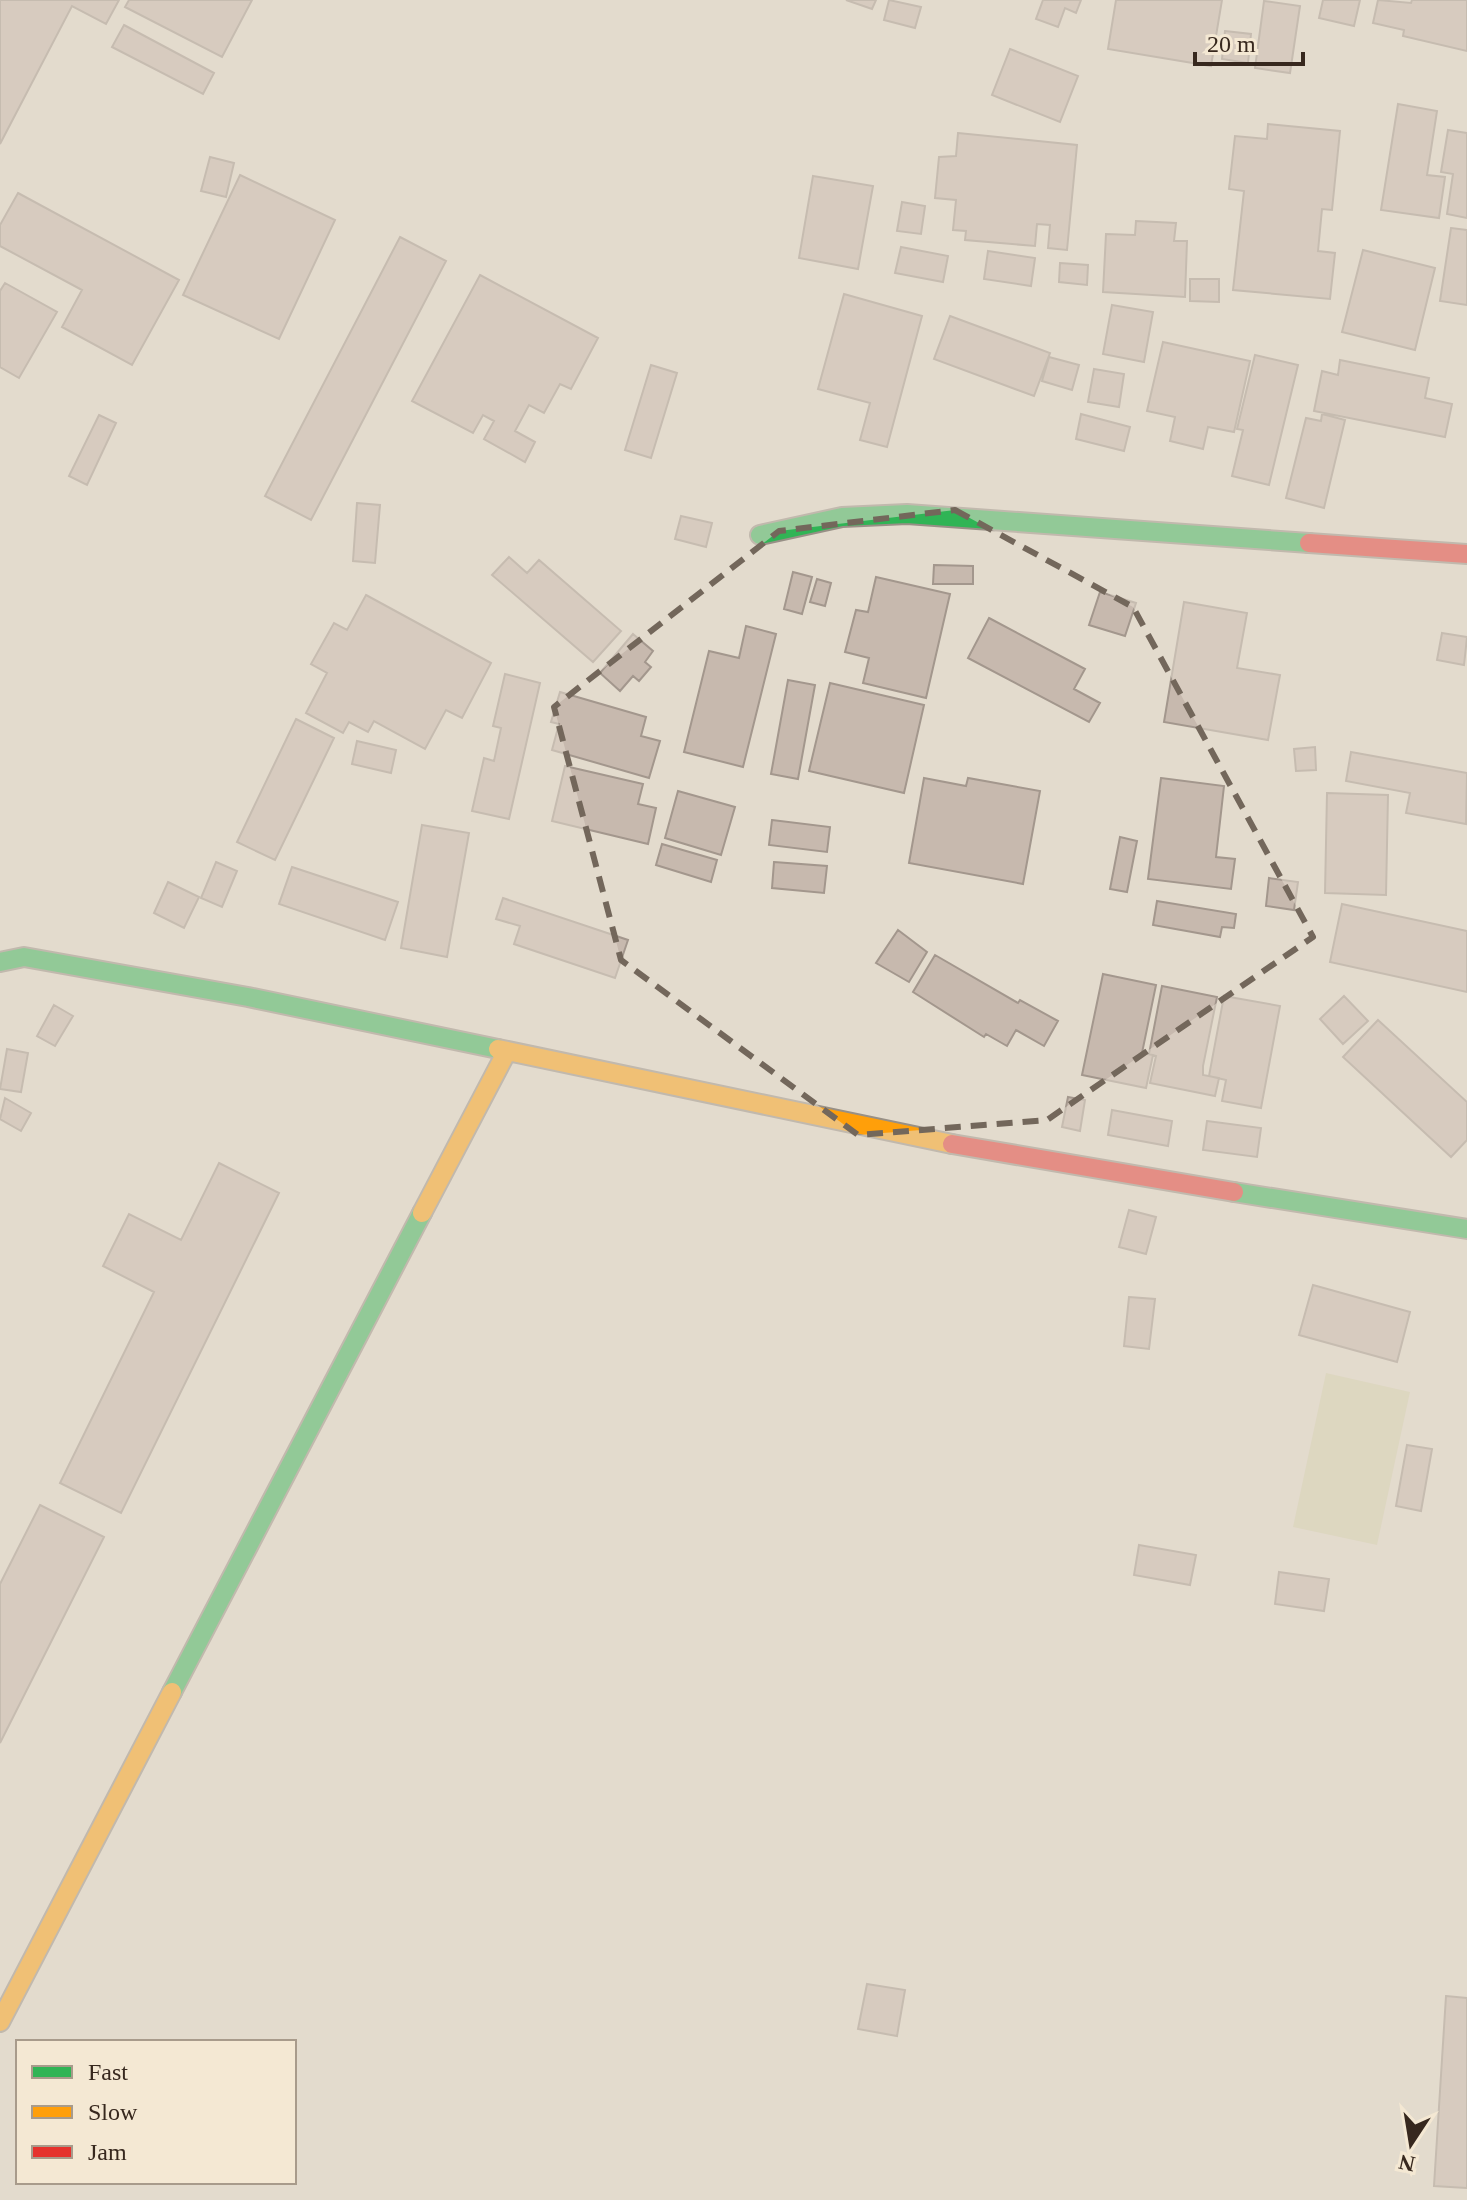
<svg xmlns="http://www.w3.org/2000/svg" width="1467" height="2200" viewBox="0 0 1467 2200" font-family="'Times New Roman',serif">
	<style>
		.green { fill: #d5d2b0 }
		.building { fill: #c7b9ae; stroke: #a3978d; stroke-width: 2 }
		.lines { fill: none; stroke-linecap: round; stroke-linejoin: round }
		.fast-casing { stroke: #989086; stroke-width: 22 }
		.slow-casing { stroke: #989086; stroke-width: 22 }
		.jam-casing { stroke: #989086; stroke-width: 22 }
		.fast { stroke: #30b455; stroke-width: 18 }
		.slow { stroke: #ff9f0a; stroke-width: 18 }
		.jam { stroke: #e5322d; stroke-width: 18 }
		.marked { fill: none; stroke: #73675b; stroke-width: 6; stroke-dasharray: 16 10; stroke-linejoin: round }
	</style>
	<rect width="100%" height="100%" fill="#e3dbcd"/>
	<path class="green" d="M1326 1373 1410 1392 1377 1545 1293 1527Z"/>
	<path class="building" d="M0 0H119L106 24 72 6 0 144Z
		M129 0H252L222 57 125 7Z
		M846 0H876L872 9Z
		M889 0 921 7 915 28 884 20Z
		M1043 0H1081L1076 13 1065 8 1058 27 1036 19Z
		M1116 0H1222L1211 66 1108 49Z
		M1323 0H1360L1354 26 1319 18Z
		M1378 0 1411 3 1412 0H1467V51L1403 36 1404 30 1373 23Z
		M1264 1 1300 6 1290 73 1255 68Z
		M124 25 214 73 203 94 112 47Z
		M1225 31 1251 34 1248 63 1222 59Z
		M1010 49 1078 76 1060 122 992 95Z
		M1398 104 1437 111 1427 175 1445 177 1439 218 1381 210Z
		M1268 124 1340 131 1332 210 1322 209 1318 251 1335 253 1330 299 1233 290 1244 191 1229 189 1235 136 1267 139Z
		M1448 130 1467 133V218L1447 214 1453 174 1441 172Z
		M958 133 1077 145 1067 250 1048 248 1050 225 1037 224 1035 246 965 240 966 231 953 230 956 200 935 198 939 157 956 156Z
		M210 157 234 163 226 197 201 191Z
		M240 175 335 220 279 339 183 295Z
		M813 176 873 186 858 269 799 258Z
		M18 193 179 280 132 365 62 327 82 290 0 246V225Z
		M902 202 925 206 921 234 897 231Z
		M1136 221 1176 223 1174 241H1187L1185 297 1103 292 1106 234 1135 235Z
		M1451 228 1467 230V305L1440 301Z
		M400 237 446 261 311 520 265 496Z
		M901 247 948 256 943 282 895 273Z
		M1363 250 1435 268 1415 350 1342 332Z
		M988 251 1035 258 1031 286 984 279Z
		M1060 263 1088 265 1087 285 1059 282Z
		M480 275 598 338 571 389 560 384 544 413 529 405 515 431 535 442 525 462 484 439 494 421 483 415 473 433 412 401Z
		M1190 279H1219V302L1190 301Z
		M5 283 57 312 19 378 0 367V291Z
		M844 294 922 316 887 447 860 440 870 403 818 389Z
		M1112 305 1153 312 1144 362 1103 354Z
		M950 316 1050 353 1034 396 934 359Z
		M1163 342 1250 361 1234 432 1208 427 1203 449 1170 441 1175 417 1147 411Z
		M1255 355 1298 365 1269 485 1232 476 1243 430 1237 429Z
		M1049 357 1079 365 1072 390 1042 381Z
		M1340 360 1429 378 1425 398 1452 404 1445 437 1314 411 1322 371 1338 375Z
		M651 365 677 373 651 458 625 450Z
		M1094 369 1124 374 1119 407 1088 402Z
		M1081 414 1130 427 1124 451 1076 439Z
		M1322 414 1345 420 1324 508 1286 498 1306 418 1321 421Z
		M99 415 116 423 87 485 69 476Z
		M357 503 380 505 375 563 353 561Z
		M681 516 712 523 706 547 675 539Z
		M509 557 527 573 539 560 621 631 593 662 492 575Z
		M934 565 973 566V584H933Z
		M793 572 812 577 802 614 784 609Z
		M876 577 950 594 926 698 863 683 869 658 845 652 856 610 868 612Z
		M817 579 831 583 825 606 810 602Z
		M1100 592 1136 603 1125 636 1089 625Z
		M366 595 491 663 462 718 446 710 425 749 374 721 368 732 349 722 343 733 306 713 327 673 311 664 334 623 347 630Z
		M1184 602 1247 613 1237 668 1280 675 1268 740 1164 722Z
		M989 618 1085 669 1074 689 1100 703 1089 722 968 658Z
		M746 626 776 634 743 767 684 752 709 651 739 658Z
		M1442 633 1467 637 1464 665 1437 660Z
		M633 634 653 651 645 662 651 667 639 681 633 676 620 691 600 673Z
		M505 674 540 683 509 819 472 811 484 758 494 761 501 728 493 726Z
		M788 680 815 685 798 779 771 774Z
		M830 683 924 705 904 793 809 771Z
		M560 692 646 717 641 736 660 741 649 778 552 750 559 724 551 722Z
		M296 719 334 738 275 860 237 842Z
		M357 741 396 750 391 773 352 764Z
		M1315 747 1316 770 1296 771 1294 749Z
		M1351 752 1467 773 1466 824 1406 813 1410 793 1346 781Z
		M565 766 643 784 638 804 656 808 648 844 552 821Z
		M924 778 966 786 968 778 1040 791 1023 884 909 863Z
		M1161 778 1224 786 1216 857 1235 859 1231 889 1148 879Z
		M678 791 735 807 721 855 665 838Z
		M1327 793 1388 795 1386 895 1325 893Z
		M772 820 830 827 827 852 769 845Z
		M422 825 469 833 447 957 401 948Z
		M1120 837 1137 841 1127 892 1110 889Z
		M662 844 717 860 711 882 656 865Z
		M216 862 237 871 222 907 201 898Z
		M774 862 827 866 824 893 772 888Z
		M292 867 398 902 385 940 279 904Z
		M1269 878 1298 882 1294 910 1266 906Z
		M168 882 199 897 184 928 154 913Z
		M503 898 628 940 615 978 514 944 520 926 496 919Z
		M1157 901 1236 914 1234 928 1222 927 1220 937 1153 925Z
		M1342 904 1467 931V992L1330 962Z
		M898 930 927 952 909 982 876 963Z
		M935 955 1018 1003 1020 1000 1058 1021 1044 1046 1016 1030 1007 1046 986 1034 984 1037 913 992Z
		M1103 974 1156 985 1142 1053 1153 1055 1146 1088 1082 1075Z
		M1162 986 1217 997 1203 1066V1075L1219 1078 1215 1096 1150 1083 1156 1056 1149 1054Z
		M1224 996 1280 1006 1261 1108 1222 1101 1226 1080 1209 1076Z
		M1344 996 1368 1021 1343 1044 1320 1019Z
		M54 1005 73 1016 55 1046 37 1036Z
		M1378 1020 1467 1102V1140L1451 1157 1343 1057Z
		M7 1049 28 1053 21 1092 0 1089Z
		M1068 1097 1085 1100 1080 1131 1062 1127Z
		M5 1098 31 1113 21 1131 0 1119Z
		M1112 1110 1172 1121 1168 1146 1108 1135Z
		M1207 1121 1261 1128 1257 1157 1203 1150Z
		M219 1163 279 1193 121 1513 60 1483 154 1292 103 1266 129 1214 181 1240Z
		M1129 1210 1156 1217 1146 1254 1119 1247Z
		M1313 1285 1410 1312 1397 1362 1299 1335Z
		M1129 1297 1155 1299 1149 1349 1124 1346Z
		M1407 1445 1432 1449 1421 1511 1396 1506Z
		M40 1505 104 1537 0 1743V1584Z
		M1139 1545 1196 1555 1190 1585 1134 1575Z
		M1279 1572 1329 1579 1324 1611 1275 1604Z
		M867 1984 905 1990 897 2036 858 2029Z
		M1446 1996 1467 1998V2188L1434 2186Z"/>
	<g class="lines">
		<g class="fast-casing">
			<path id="fast" d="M760 535 842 517 907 514 1309 543
				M0 962 24 957 248 997 498 1049
				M1234 1192 1467 1229
				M172 1692 422 1213"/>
		</g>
		<g class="slow-casing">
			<path id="slow" d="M498 1049 952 1144
				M422 1213 507 1051
				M0 2022 172 1692"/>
		</g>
		<g class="jam-casing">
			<path id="jam" d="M1309 543 1467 554
				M952 1144 1234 1192"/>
		</g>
		<use href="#fast" class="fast"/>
		<use href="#slow" class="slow"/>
		<use href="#jam" class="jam"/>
	</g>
	<path d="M0 0H1467V2200H0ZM955 510 1133 607 1313 937 1047 1120 858 1135 621 960 554 707 779 531Z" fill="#e3dbcd" fill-opacity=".55" fill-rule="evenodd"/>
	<path class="marked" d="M955 510 1133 607 1313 937 1047 1120 858 1135 621 960 554 707 779 531Z"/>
	<rect x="16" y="2040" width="280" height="144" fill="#f4e8d3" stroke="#a89b8b" stroke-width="2"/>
	<rect x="32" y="2066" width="40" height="12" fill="#30b455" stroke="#a89b8b" stroke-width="2"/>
	<text x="88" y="2080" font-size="24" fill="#37281e">Fast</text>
	<rect x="32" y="2106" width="40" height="12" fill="#ff9f0a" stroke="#a89b8b" stroke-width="2"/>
	<text x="88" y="2120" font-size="24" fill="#37281e">Slow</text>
	<rect x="32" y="2146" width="40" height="12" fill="#e5322d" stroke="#a89b8b" stroke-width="2"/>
	<text x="88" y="2160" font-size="24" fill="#37281e">Jam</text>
	<g transform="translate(1411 2144) rotate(192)" stroke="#f4e8d3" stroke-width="6" paint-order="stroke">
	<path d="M0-6L14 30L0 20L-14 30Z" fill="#37281e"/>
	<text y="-12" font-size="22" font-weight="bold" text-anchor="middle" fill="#37281e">N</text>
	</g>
	<path d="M1195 52v12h108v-12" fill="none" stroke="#37281e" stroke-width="4"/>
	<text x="1207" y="52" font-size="24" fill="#37281e" stroke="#f4e8d3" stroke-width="6" paint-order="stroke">20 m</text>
</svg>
